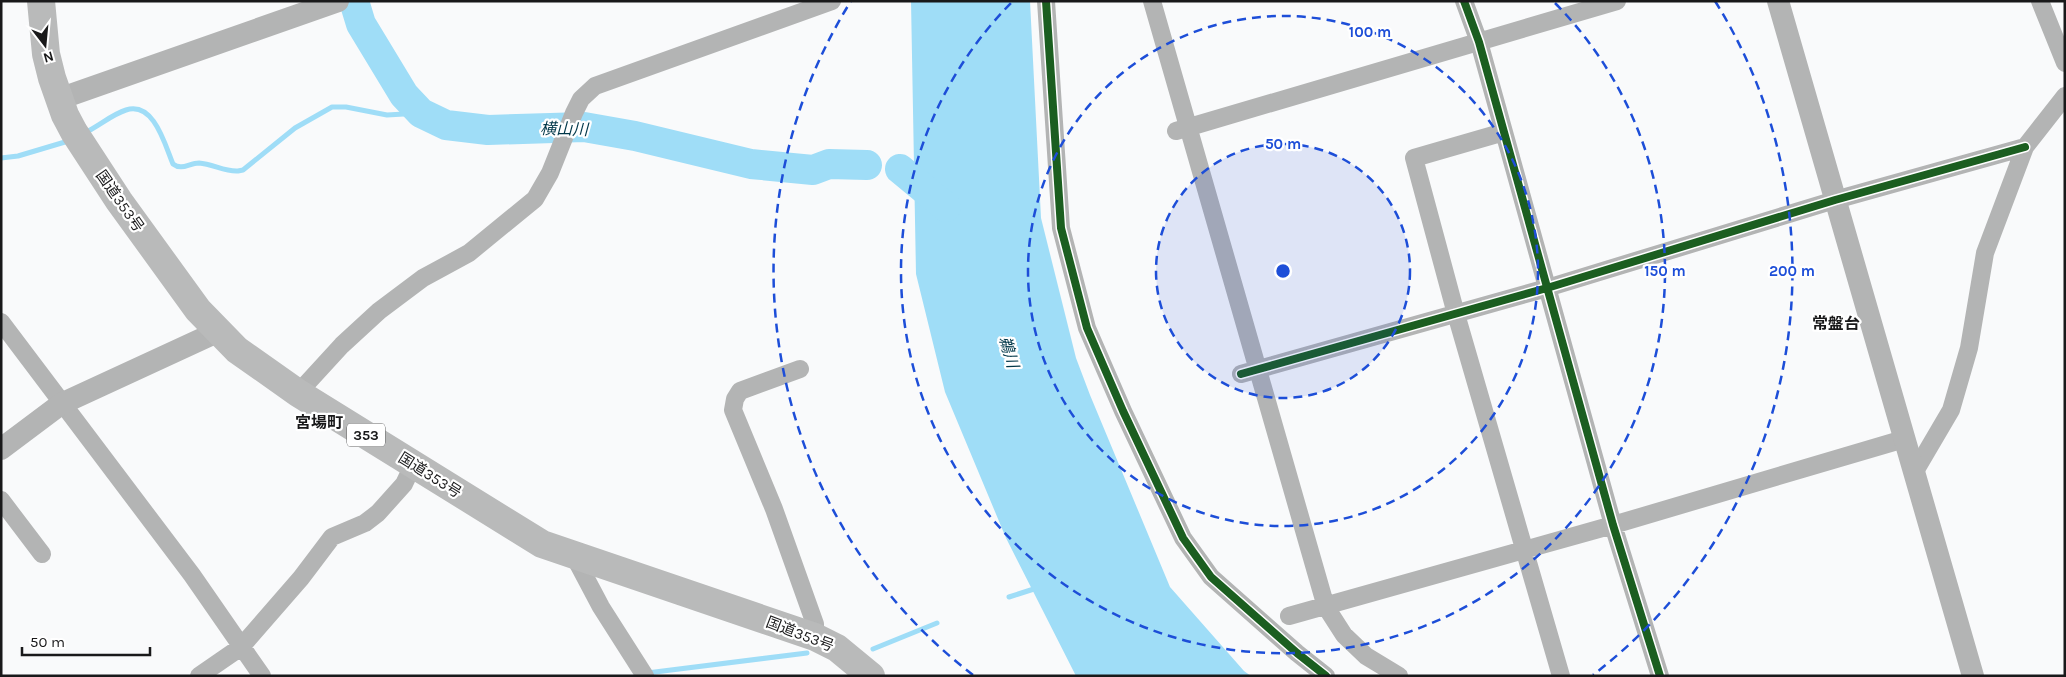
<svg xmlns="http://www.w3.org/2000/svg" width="2066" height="677" viewBox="0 0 2066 677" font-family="Karla,'Noto Sans JP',sans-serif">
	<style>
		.water { fill: #9fddf7 }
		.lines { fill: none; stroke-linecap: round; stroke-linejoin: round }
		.stream { stroke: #9fddf7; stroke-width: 5 }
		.river { stroke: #9fddf7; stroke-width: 30 }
		.minor { stroke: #b3b4b4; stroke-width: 18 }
		.tertiary { stroke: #b3b4b4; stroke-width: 22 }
		.trunk { stroke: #b9baba; stroke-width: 28 }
		.cycleway-casing { stroke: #fff; stroke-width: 11 }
		.cycleway { stroke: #1b5e20; stroke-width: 8 }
		.ring { fill: none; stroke: #1d4ed8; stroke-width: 2.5; stroke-dasharray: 9 6 }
		.labels { text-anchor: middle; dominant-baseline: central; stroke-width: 4.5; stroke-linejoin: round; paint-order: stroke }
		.shield { fill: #fff; stroke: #5e5e5f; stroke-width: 1 }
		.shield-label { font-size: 14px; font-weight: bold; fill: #19191a }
		.street-label { font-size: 15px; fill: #19191a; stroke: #fff }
		.water-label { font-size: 16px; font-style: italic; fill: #003749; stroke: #fff }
		.neighbourhood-label { font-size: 16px; font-weight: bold; fill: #19191a; stroke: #fff }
		.centre { fill: #1d4ed8; stroke: #fff; stroke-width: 2.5 }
		.ring-label { font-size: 15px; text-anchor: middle; font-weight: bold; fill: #1d4ed8; stroke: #fff; stroke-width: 4.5; stroke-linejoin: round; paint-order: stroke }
	</style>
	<rect width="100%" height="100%" fill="#f9fafb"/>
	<path class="water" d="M911 1H1030L1041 218 1076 358 1090 395 1170 587 1244 671 1251 676H1076L1006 538 945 392 916 274Z"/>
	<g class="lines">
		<path class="stream" d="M88 131C100 125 113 114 126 110 154 101 165 145 173 164 182 171 189 163 199 163 213 164 225 172 238 171L243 170 295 128 332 107H346L387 115 421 113
			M1 158 18 156 65 142
			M1009 597 1037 588
			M873 649 937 623
			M647 673 807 653"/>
		<path class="river" d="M354 1 361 24 404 95 421 113 446 125 488 130 584 127 635 136 751 164 813 170 829 164 867 165
			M900 169 946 207"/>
		<path class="minor" d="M1046 1 1061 228 1087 328 1123 411 1183 538 1211 577 1297 653 1326 676
			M1152 1 1326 607 1344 635 1366 656 1399 676
			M1464 1 1479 42 1613 525 1660 676
			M2040 1 2065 63
			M1176 131 1617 1
			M1504 132 1414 158 1456 314 1561 676
			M1 322 192 575 262 676
			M800 369 740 391 735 399 733 410 774 509 815 624V637
			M1241 374 1547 288 1835 200 2025 147
			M298 393 342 345 379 311 423 278 469 253 535 199 550 173 574 113 581 99 595 86 832 1
			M1914 473 1951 410 1969 348 1985 253 2025 147 2065 96
			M1 500 42 554
			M574 556 601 607 645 676
			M1289 616 1613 525 1904 439
			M199 676 241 647 301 578 332 537 365 523 378 513 404 484 413 465"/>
		<path class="tertiary" d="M1778 1 1973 676
			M59 99 338 1
			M1 449 61 404 217 332"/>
		<path class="trunk" d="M41 1 46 54 52 78 65 115 74 132 119 201 198 310 237 350 298 393 542 544 815 637 837 648 871 676"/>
		<g class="cycleway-casing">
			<path id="cycleway" d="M1046 1 1061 228 1087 328 1123 411 1183 538 1211 577 1297 653 1326 676
				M1464 1 1479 42 1613 525 1660 676
				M1241 374 1547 288 1835 200 2025 147"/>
		</g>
		<use href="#cycleway" class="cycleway"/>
	</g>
	<circle cx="1283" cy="271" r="127" fill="#1d4ed8" fill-opacity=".12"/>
	<g class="ring">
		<circle cx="1283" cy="271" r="127"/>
		<circle cx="1283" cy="271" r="255"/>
		<path d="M1555 3A382 382 0 1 1 1011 3"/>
		<path d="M973 675A509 509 0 0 1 851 1M1715 1A509 509 0 0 1 1593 675"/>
	</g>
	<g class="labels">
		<rect class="shield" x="347" y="423.5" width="38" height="23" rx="4"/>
		<g class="shield-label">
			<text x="366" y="435">353</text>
		</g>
		<g class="street-label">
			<text transform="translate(120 201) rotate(55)">国道353号</text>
			<text transform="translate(430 475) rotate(32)">国道353号</text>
			<text transform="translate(800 634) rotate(21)">国道353号</text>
		</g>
		<g class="water-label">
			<text transform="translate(564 129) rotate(1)">横山川</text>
			<text transform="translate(1009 352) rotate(74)">鵜川</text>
		</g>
		<g class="neighbourhood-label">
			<text x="1836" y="323">常盤台</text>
			<text x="319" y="422">宮場町</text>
		</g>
	</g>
	<circle cx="1283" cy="271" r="8" class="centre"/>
	<g class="ring-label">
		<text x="1370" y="37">100 m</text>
		<text x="1283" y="149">50 m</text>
		<text x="1665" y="276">150 m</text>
		<text x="1792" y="276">200 m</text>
	</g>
	<rect width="2066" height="677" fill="none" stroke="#19191a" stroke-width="5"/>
	<g transform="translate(45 45) rotate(164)" stroke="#ffffff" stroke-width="4" paint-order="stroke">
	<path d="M0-4L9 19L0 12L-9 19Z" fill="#19191a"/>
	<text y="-8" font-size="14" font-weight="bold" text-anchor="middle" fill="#19191a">N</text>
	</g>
	<path d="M22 647v8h128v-8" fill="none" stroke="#19191a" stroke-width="2.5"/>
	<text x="30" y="647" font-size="15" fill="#19191a" stroke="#ffffff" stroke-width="4" paint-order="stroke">50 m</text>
</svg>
